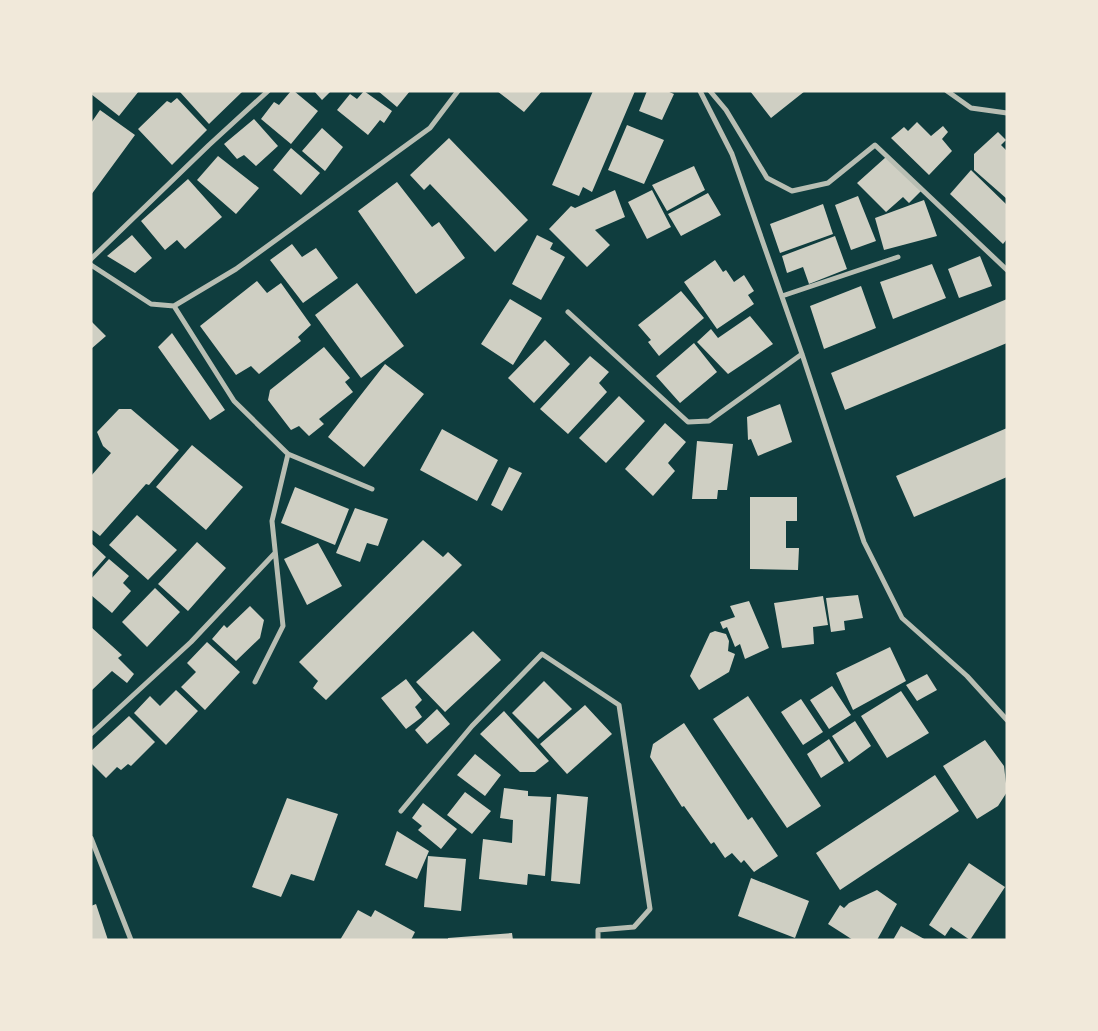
<svg xmlns="http://www.w3.org/2000/svg" width="1098" height="1031" viewBox="0 0 1098 1031" font-family="Rubik,sans-serif">
	<style>
		.building { fill: #cfcfc3 }
		.lines { fill: none; stroke-linecap: round; stroke-linejoin: round }
		.minor { stroke: #b8beb3; stroke-width: 5 }
	</style>
	<rect width="100%" height="100%" fill="#0f3d3e"/>
	<path class="building" d="M91 91H139L119 116 91 94Z
		M181 91H243L209 124 180 92Z
		M291 91H294L318 111 291 144 261 119 274 102 279 105Z
		M314 91H331L322 100Z
		M364 91 392 111 384 123 380 120 368 135 337 110 350 94 357 99Z
		M378 91H410L397 107Z
		M497 91H542L524 112Z
		M593 91H635L592 192 583 187 579 196 552 185Z
		M647 91H667L674 94 662 120 639 111Z
		M750 91H805L771 118Z
		M177 98 207 130 172 165 138 129 167 101 171 103Z
		M100 110 135 135 91 195V123Z
		M254 119 278 146 256 166 244 155 237 159 224 144Z
		M917 122 931 136 943 126 948 132 942 139 952 151 929 175 891 138 904 127 908 131Z
		M627 125 664 140 644 184 608 170Z
		M322 128 343 147 325 171 302 151Z
		M998 132 1006 140 1001 145 1007 151V199L974 170V154Z
		M449 138 528 220 495 252 430 184 424 190 410 175Z
		M291 148 320 173 301 195 273 170Z
		M218 156 259 188 236 214 197 180Z
		M886 157 922 190 909 203 903 197 886 212 857 183Z
		M694 166 705 190 667 211 652 185Z
		M971 170 1007 205V239L1003 244 950 194Z
		M188 179 222 217 185 249 177 240 165 250 141 221Z
		M397 182 432 227 439 222 465 258 416 294 358 211Z
		M615 190 625 217 595 230 610 245 587 267 549 229 571 206 575 208Z
		M652 190 671 227 647 239 628 202Z
		M708 193 721 215 681 236 668 214Z
		M858 196 876 241 851 250 835 205Z
		M924 200 937 236 884 250 875 218Z
		M823 204 833 234 780 253 770 224Z
		M132 235 152 258 135 273 107 256Z
		M537 235 553 243 550 249 565 257 541 300 512 284Z
		M835 236 847 269 809 284 803 267 787 273 782 256Z
		M292 244 302 257 316 248 338 278 303 303 270 260Z
		M980 256 992 286 959 298 948 269Z
		M715 260 723 272 726 270 734 282 744 275 754 291 748 295 754 304 717 329 684 282Z
		M932 264 946 298 893 319 880 282Z
		M257 281 267 293 281 283 311 325 298 337 301 341 259 374 251 366 236 375 200 326Z
		M357 283 404 346 361 378 315 315Z
		M861 286 876 328 824 349 810 306Z
		M681 291 704 318 659 356 648 342 651 340 638 325Z
		M510 299 542 318 513 365 481 344Z
		M1007 299V343L845 410 831 373Z
		M750 316 773 344 728 374 697 342 711 329 718 338Z
		M91 321 106 336 91 349Z
		M172 333 225 410 210 420 158 347Z
		M545 340 570 364 534 403 508 378Z
		M694 343 717 372 680 403 656 376Z
		M324 347 350 378 345 382 353 392 319 419 324 424 309 436 299 426 291 430 268 400 270 390Z
		M590 356 609 372 599 383 607 392 568 434 540 409Z
		M385 364 424 394 364 467 328 437Z
		M619 396 645 421 606 463 579 438Z
		M780 404 792 442 758 456 751 439 748 440 747 417Z
		M119 409H131L179 450 149 485 146 484 100 536 91 529V476L111 453 103 446 97 432Z
		M665 423 686 442 668 463 675 471 653 496 625 469Z
		M1007 428V477L914 517 896 476Z
		M442 429 498 460 477 501 420 470Z
		M697 441 733 444 727 490H718L717 499H692Z
		M192 445 243 487 206 530 156 487Z
		M509 467 522 473 502 511 491 505Z
		M295 487 349 509 335 545 281 523Z
		M750 497H797V521H786V548H799L798 570 750 569Z
		M355 508 388 519 378 546 367 543 360 562 336 553Z
		M137 515 177 550 148 580 109 545Z
		M423 540 443 557 448 552 462 565 326 700 313 688 318 681 299 662Z
		M197 542 226 568 188 611 158 584Z
		M91 543 106 557 91 574Z
		M318 543 342 586 307 605 284 559Z
		M109 559 129 576 123 583 131 591 112 613 91 595V579Z
		M155 588 180 612 147 647 122 622Z
		M858 595 863 618 844 621 845 630 831 632 826 598Z
		M823 596 828 625 813 627 814 644 782 648 774 603Z
		M749 601 769 648 745 659 740 644 735 647 727 627 723 629 720 622 735 617 730 606Z
		M250 606 264 620 260 638 236 661 212 639 224 625 227 628Z
		M91 627 122 655 118 658 134 674 127 683 112 671 91 691Z
		M473 631 501 660 445 712 416 682Z
		M715 631 726 634 729 641 728 651 735 654 729 672 699 690 690 676 710 633Z
		M207 642 240 672 205 710 181 687 196 672 187 663Z
		M890 647 906 681 853 710 836 673Z
		M927 674 937 690 917 701 906 685Z
		M406 679 422 700 415 707 422 717 406 729 381 698Z
		M544 681 572 709 538 739 512 713Z
		M832 686 851 715 829 729 810 700Z
		M176 690 198 711 166 745 134 713 150 696 160 706Z
		M901 691 929 733 887 758 861 716Z
		M748 696 821 806 787 828 713 719Z
		M801 699 823 732 803 745 781 712Z
		M585 705 612 734 567 774 540 744Z
		M437 709 450 724 427 744 415 730Z
		M504 711 549 761 535 772H520L480 734Z
		M129 716 155 742 131 766 128 764 121 770 117 767 106 778 91 763V751Z
		M855 721 871 746 849 762 832 736Z
		M684 723 748 820 752 817 778 856 754 872 744 860 741 863 732 853 725 858 714 842 711 844 684 806 682 807 650 757 653 744Z
		M829 739 844 763 821 778 807 754Z
		M985 740 1004 766 1007 792 998 806 977 819 943 766Z
		M475 754 501 775 485 796 457 775Z
		M935 775 959 811 840 890 816 853Z
		M504 788 528 791V796L551 797 545 876 528 874 527 885 479 879 483 839 512 843 513 820 500 818Z
		M465 792 491 811 472 834 447 815Z
		M557 794 588 797 580 884 551 881Z
		M287 798 338 814 314 881 291 874 281 897 252 887Z
		M423 803 457 829 441 849 418 830 422 826 412 818Z
		M397 831 429 851 417 879 385 865Z
		M428 856 466 859 461 911 424 907Z
		M969 863 1005 887 970 940 951 927 945 936 929 925Z
		M751 878 809 901 795 938 738 916Z
		M877 890 897 904 877 940H853L828 924 840 905 844 908 849 903Z
		M96 904 108 940H91V906Z
		M358 910 371 917 375 910 415 932 411 940H340Z
		M901 926 926 940H893Z
		M512 933 513 940H448V938Z"/>
	<g class="lines">
		<path class="minor" d="M700 91 732 154 802 354 864 542 902 618 967 676 1007 720
			M710 91 726 110 767 178 792 191 828 183 875 145 1007 270
			M947 91 971 108 1007 113
			M91 259 209 145 268 91
			M91 265 151 304 174 306 236 269 430 128 458 91
			M782 296 898 257
			M174 306 234 401 288 454 272 521 283 626 255 682
			M568 312 688 422 709 421 802 354
			M288 454 372 489
			M91 734 191 642 275 553
			M401 811 472 726 542 654 619 705 650 909 634 927 598 930V940
			M91 838 131 940"/>
	</g>
	<rect width="1098" height="1031" fill="none" stroke="#f1e9da" stroke-width="185"/>
</svg>
